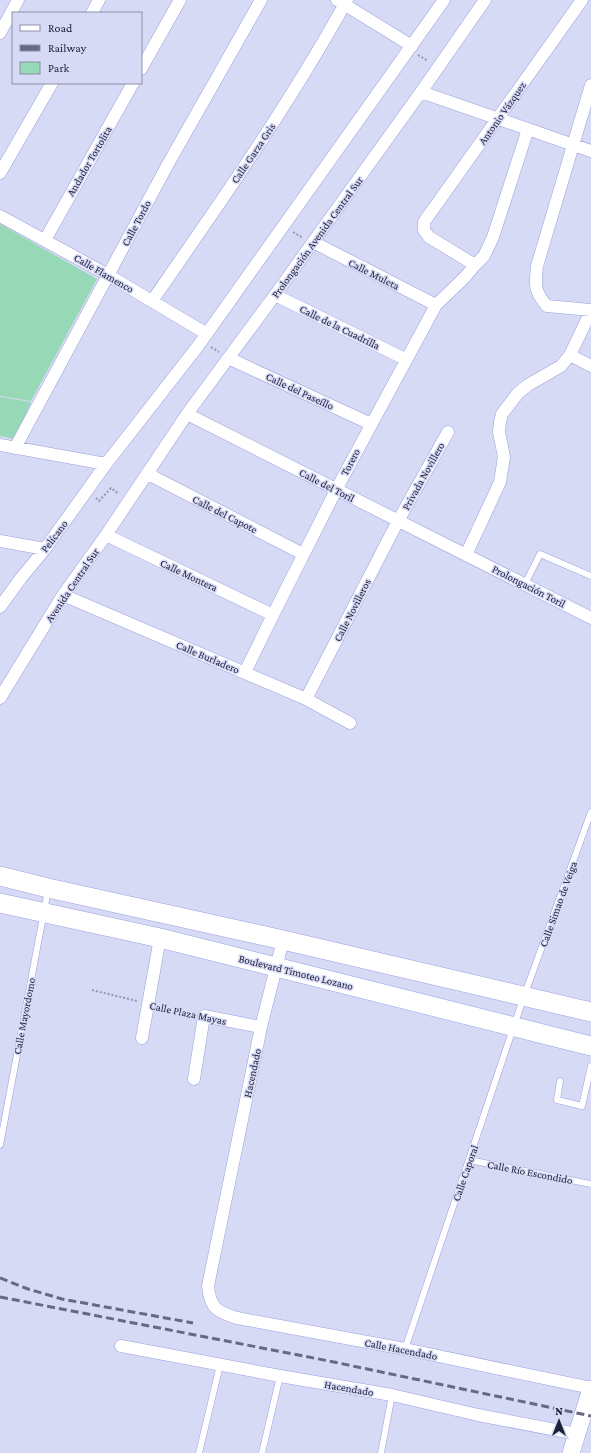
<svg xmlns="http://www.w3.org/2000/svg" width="591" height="1453" viewBox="0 0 591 1453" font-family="'Crimson Pro',serif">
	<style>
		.green { fill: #97d8b6 }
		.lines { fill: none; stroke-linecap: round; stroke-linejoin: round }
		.service-casing { stroke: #9b9fe0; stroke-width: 7 }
		.minor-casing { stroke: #9b9fe0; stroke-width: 13 }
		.secondary-casing { stroke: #9b9fe0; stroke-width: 18 }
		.primary-casing { stroke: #9b9fe0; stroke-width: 20 }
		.path { stroke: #9396b0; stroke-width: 2; stroke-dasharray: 2 2; stroke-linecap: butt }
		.service { stroke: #fff; stroke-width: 6 }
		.minor { stroke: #fff; stroke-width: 12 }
		.secondary { stroke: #fff; stroke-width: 17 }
		.primary { stroke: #fff; stroke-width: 19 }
		.rail { stroke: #676983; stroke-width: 3; stroke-dasharray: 8 4; stroke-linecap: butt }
		.labels { text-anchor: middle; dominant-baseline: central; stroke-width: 3; stroke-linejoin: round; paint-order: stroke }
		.street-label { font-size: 11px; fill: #1e1f38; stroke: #d7daf5 }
	</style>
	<rect width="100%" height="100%" fill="#d7daf5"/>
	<path class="green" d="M0 224 97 279 31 401 0 396Z
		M0 397 31 402 15 439 0 436Z"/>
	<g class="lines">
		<g class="service-casing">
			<path id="service" d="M525 584 540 554 591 576
				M560 1081 557 1100 582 1106 591 1066
				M0 1145 48 890
				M469 1160 591 1184
				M405 1349 524 996 591 812
				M199 1453 220 1365
				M262 1453 280 1376
				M381 1453 392 1395"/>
		</g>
		<g class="minor-casing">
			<path id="minor" d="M337 0 412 46
				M92 13 99 0
				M0 33 18 0
				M141 69 180 0
				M591 85 537 266C535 285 534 291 547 306L591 310
				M421 92 591 151
				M0 173 52 83
				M0 216 108 275 207 334
				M45 240 133 83
				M313 242 436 305
				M475 265 429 237 424 230V222L582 0
				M275 295 405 359
				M152 301C220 203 289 105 347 0
				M570 355 591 366
				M228 358 371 424
				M187 414 591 618
				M0 445 106 464
				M15 448 168 164 261 0
				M148 474 303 554
				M106 535 273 615
				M0 541 45 549
				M466 555 500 482 504 457 499 432 500 422 502 414 518 393 528 385 561 366 570 355 591 311
				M63 595 306 699 350 723
				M0 607 21 578 45 549 106 464 198 346 444 0
				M245 672 273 615 336 490 436 305 465 277 475 265 484 256 493 237 528 129
				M0 698 63 595 106 535 187 414 275 295 421 92 485 0
				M306 699 398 521 448 432
				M283 940 261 1027 208 1286C210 1308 217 1312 237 1318L405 1349 591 1388
				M142 1038 160 938
				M194 1079 204 1016 261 1027
				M121 1346 280 1376 392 1395 478 1415 577 1434"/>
		</g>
		<g class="secondary-casing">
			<path id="secondary" d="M571 1453 591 1389"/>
		</g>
		<g class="primary-casing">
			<path id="primary" d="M0 876 48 888 283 940 591 1012
				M0 903 160 938 591 1046"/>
		</g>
		<path class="path" d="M418 55 428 61
			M293 232 303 238
			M211 347 219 352
			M96 498 99 501 111 488 119 494
			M92 990 137 1001
			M158 1008 193 1015"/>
		<use href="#service" class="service"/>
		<use href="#minor" class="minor"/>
		<use href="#secondary" class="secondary"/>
		<use href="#primary" class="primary"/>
		<path class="rail" d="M0 1278 28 1289 62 1299 193 1323
			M0 1297 329 1361 591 1416"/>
	</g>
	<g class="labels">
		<g class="street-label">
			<text transform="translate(502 113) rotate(-55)">Antonio Vázquez</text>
			<text transform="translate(253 153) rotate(-56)">Calle Garza Gris</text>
			<text transform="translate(89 161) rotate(-60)">Andador Tortolita</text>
			<text transform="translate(136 223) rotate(-62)">Calle Tordo</text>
			<text transform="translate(317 237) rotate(-54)">Prolongación Avenida Central Sur</text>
			<text transform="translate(104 273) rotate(30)">Calle Flamenco</text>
			<text transform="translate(374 274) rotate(27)">Calle Muleta</text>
			<text transform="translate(340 327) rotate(26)">Calle de la Cuadrilla</text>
			<text transform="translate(300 391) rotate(25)">Calle del Paseíllo</text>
			<text transform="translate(350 462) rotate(-62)">Torero</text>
			<text transform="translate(423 476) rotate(-61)">Privada Novillero</text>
			<text transform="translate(327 485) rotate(27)">Calle del Toril</text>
			<text transform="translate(225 514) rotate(27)">Calle del Capote</text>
			<text transform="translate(54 536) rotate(-53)">Pelícano</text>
			<text transform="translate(189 575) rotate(25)">Calle Montera</text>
			<text transform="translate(72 585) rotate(-56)">Avenida Central Sur</text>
			<text transform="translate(529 586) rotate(27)">Prolongación Toril</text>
			<text transform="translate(352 610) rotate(-63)">Calle Novilleros</text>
			<text transform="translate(208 657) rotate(23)">Calle Burladero</text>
			<text transform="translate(558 904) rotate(-70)">Calle Simao de Veiga</text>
			<text transform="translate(296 972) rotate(14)">Boulevard Timoteo Lozano</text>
			<text transform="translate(188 1013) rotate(12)">Calle Plaza Mayas</text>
			<text transform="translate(24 1016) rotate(-79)">Calle Mayordomo</text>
			<text transform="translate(252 1073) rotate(-78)">Hacendado</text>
			<text transform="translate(530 1172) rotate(11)">Calle Río Escondido</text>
			<text transform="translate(465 1173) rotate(-71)">Calle Caporal</text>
			<text transform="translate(401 1349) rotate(11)">Calle Hacendado</text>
			<text transform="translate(349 1388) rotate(10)">Hacendado</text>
		</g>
	</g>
	<rect x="12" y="12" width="130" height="72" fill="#d7daf5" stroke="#8d8fa9"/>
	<rect x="20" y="25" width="20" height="6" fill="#ffffff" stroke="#8d8fa9"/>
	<text x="48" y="32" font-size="12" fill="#1e1f38">Road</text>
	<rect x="20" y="45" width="20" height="6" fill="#676983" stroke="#8d8fa9"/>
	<text x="48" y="52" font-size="12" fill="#1e1f38">Railway</text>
	<rect x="20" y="62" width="20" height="12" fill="#97d8b6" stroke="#8d8fa9"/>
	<text x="48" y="72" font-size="12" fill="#1e1f38">Park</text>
	<g transform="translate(559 1421)" stroke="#d7daf5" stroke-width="3" paint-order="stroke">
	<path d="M0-3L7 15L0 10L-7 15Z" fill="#1e1f38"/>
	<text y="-6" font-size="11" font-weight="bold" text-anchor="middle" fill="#1e1f38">N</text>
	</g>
</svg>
